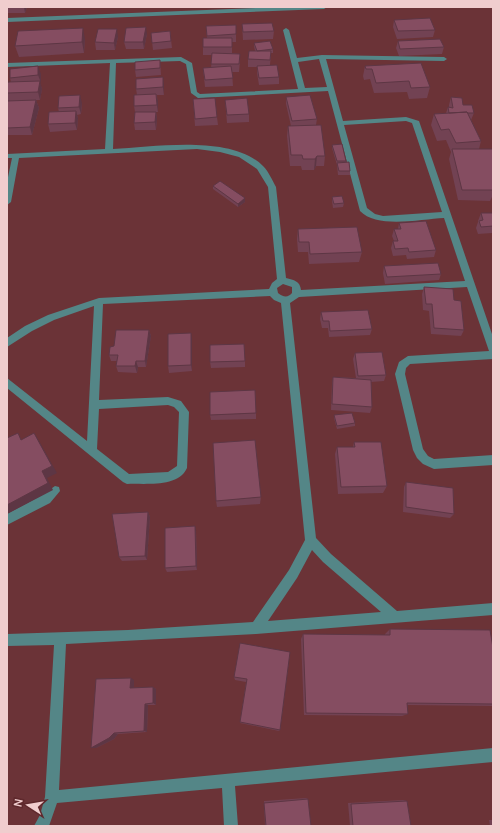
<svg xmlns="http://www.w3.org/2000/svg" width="500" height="833" viewBox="0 0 500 833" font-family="Manrope,sans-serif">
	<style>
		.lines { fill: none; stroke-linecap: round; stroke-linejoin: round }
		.minor { fill: #548687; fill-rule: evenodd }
		.wall { fill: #724253 }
		.shaded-wall { fill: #5d3644 }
		.building { fill: #854d61; stroke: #5d3644 }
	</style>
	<rect width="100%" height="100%" fill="#6b3337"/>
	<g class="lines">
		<path class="minor" d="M279 7H327L324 9 7 22V18Z
			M286 28 289 30 297 58 322 55 444 57 447 59 444 61 326 59 343 121 406 117 419 121 493 337V359L410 364 406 368 405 374 423 449 428 456 434 459 493 455V465L434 469 423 464 417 458 413 450 395 374 399 362 408 356 489 351 467 287 299 297 290 303 316 538 331 554 397 611 493 603V615L256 634 66 644 59 790 493 748V762L235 786 238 826H224L222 788 57 803 49 826H34L40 815 45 797 54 645 7 646V634L128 630 253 622 289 570 305 540 281 303 274 300 270 296 103 304 99 400 168 397 181 401 189 412 187 468C178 488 145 483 127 484L123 482 7 388V378L87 441 94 306 54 320 32 331 7 347V338L25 326 48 315 99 298 269 289 272 283 277 279 268 187 257 169 239 157 220 152 197 149 19 158 11 202 7 205V182L12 158H7V154L105 149 110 63 7 67V63L181 57 192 63 197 92 200 94 298 89 283 30ZM319 59 327 87 305 88 298 62ZM180 61 186 64 191 93 198 98 328 91 360 211C377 229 421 219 444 218L465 281 301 290C300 281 294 280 286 278L276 187C272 180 269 172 263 166 231 134 154 147 113 149L116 63ZM406 121 412 123 442 212 383 216 375 214 367 208 344 125ZM283 284 292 287V293C288 298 283 297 278 293L277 288ZM168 405 174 407 179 412 177 466 168 472 129 474 97 449 99 409ZM312 550 323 562 381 612 268 621 297 578Z
			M55 486 59 487 60 491 50 503 7 525V514L42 495Z"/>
	</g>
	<path class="wall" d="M7 7H27L25 13H7Z
		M394 20 435 30 433 37 397 39 393 27Z
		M242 24 274 31 273 39 243 40Z
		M236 25V42H232V53L240 54V61L239 72H232L233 86 205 87 203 68H211L212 55H203V38H207L206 26Z
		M170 31 172 48 153 50 151 33Z
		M147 34 144 49H126L124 42Z
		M118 37 115 50H96L95 42Z
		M85 39 84 53 19 57 15 46Z
		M398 41 444 47 442 54 399 56 396 48Z
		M254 43 273 49V53H271L270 65 279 77V84L259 85 257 73V67H248V59L255 51 254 46Z
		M160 60 161 75 136 77 135 70Z
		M365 66 430 87 427 98 409 99 407 92 374 93 370 79 364 80 363 76Z
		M41 74 40 83 42 89 40 100 7 101V85L11 82 10 78Z
		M163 77 164 95H157L158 112H156L157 119 156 130H135L134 123 135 112 134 106 137 95 136 89Z
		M286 97 317 119 316 125 325 156 324 166H316L314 170H302L301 166H290L287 136 288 126H291L286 104Z
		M451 97 463 105 474 113 471 120 481 141 479 149H493V197H492L490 201 458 200 449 159 451 152 446 140 437 141 431 125 434 114 446 113 448 107H449V105Z
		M193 99 217 117 218 125 195 126Z
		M36 100 39 108 32 135H7V101Z
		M225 100 249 114V122L227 123Z
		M82 103 81 114 77 115 78 118 77 130 50 132 48 124 59 112 58 108Z
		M332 145 346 161V163L350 171V175H338L337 165 332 148Z
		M213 186 245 202 238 207 213 189Z
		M332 197 344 203 343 207 333 208 332 201Z
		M481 213H493V235L492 233 478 234 476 228 478 222V221Z
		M399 223 436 250 434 257 407 259 406 255 393 256 391 248 393 241H394L392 236 394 229H398Z
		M298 229 362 252 359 262 309 264 308 252H298L297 239Z
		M384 266 441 274 439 280 385 284 383 273Z
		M424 287 454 300 464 330 461 336 431 334 429 311 423 310 422 294Z
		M321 312 372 329 370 335 329 337 328 328H322L320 319Z
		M149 330 151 336 146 367H138L137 373 118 372 116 366 117 361H111L109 355 114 346Z
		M192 340V371L169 373 168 366Z
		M355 353 386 375 384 381 371 382 372 407 370 413 331 410 332 383 333 377 356 378 353 359Z
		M245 361V367L211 368 210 362Z
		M256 413V419L211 420 210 415Z
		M334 415 355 423V426L337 429 334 418Z
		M354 442 387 486 383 493 338 494 335 454 337 447H353Z
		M406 482 454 514 450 518 403 512 404 487Z
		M261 497 260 504 217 507 216 501Z
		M148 512 150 517 147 560 122 561 119 557Z
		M196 530 197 570 167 572 165 568Z
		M390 629 493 648V706L407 705 408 714 402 716 304 715 301 639 303 634 385 635V634Z
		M290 652 280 730 279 731 240 723 246 682 235 680 234 677Z
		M134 680V688L153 687 156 689V705H148L147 732 118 734 114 739 96 748Z
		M306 798 308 799 311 826H265L264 801Z
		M403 800 407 801 411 826H350L348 803Z
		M489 820H493V826H490Z"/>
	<path class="shaded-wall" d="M24 7H27L25 13Z
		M146 27 147 34 144 49 143 42Z
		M83 28 85 39 84 53 82 42Z
		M117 29 118 37 115 50 114 43Z
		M38 66 41 74V83L38 75Z
		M163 77 164 85V95L163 87Z
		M40 81 42 89 40 100 38 92Z
		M156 94 158 101V112L157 105Z
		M80 95 82 103 81 114 79 107Z
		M36 100 39 108 32 135 30 127Z
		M76 111 78 118 77 130 75 123Z
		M156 112 157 119 156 130 155 122Z
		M317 156 316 166 314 170 315 159Z
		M245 198V202L238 207V204Z
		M149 330 151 336 146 367 145 361Z
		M191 333 192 340V371L191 365Z
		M136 361 138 367 137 373 135 366Z
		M34 433 39 441 57 473 47 478 53 490 7 514V505L42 471Z
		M148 512 150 517 147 560 145 556Z
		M195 526 196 530 197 570 196 566Z
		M131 678 134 680V690L130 688Z
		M153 687 156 689V705L153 703Z
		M145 704 148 705 147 732 144 731Z
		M114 733 118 734 114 739 96 748H91Z"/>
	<path class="building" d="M430 18 435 30 398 31 394 20Z
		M272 23 274 31 243 32 242 24Z
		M236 25V34L207 36 206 26Z
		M146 27 143 42H124L126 28Z
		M83 28 82 42 15 46 18 31Z
		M98 29H117L114 43 95 42Z
		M170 31 171 41 152 43 151 33Z
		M203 38H232V47H203Z
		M440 39 444 47 400 49 398 41Z
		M270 41 273 49 257 51 254 43Z
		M249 51H271L270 60 248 59Z
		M212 53 240 54 239 64H211Z
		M160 60V68L135 70V62Z
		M421 63 430 87 411 88 409 81 376 83 372 69H366L365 66Z
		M277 65 279 77 259 78 257 66Z
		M38 66V75L10 78V69Z
		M231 66 233 78 205 80 203 68Z
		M163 77V87L136 89V79Z
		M40 81 38 92 7 93V85L8 82Z
		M156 94 157 105 134 106V95Z
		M80 95 79 107 58 108 59 96Z
		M310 95 317 119 292 121 286 97Z
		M451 97 462 98 463 105H472L474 113H468L467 112 449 113 448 107 453 108Z
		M215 98 217 117 195 119 193 99Z
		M247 98 249 114 227 115 225 100Z
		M36 100 30 127 7 128V101Z
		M76 111 75 123 48 124 49 112Z
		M135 112H156L155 122 134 123Z
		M467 112 481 141 456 143 449 129 441 130 434 114Z
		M321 125 325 156H317L315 159H303L302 155H291L288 126Z
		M342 144 346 161H337L332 145Z
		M452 149H493V190H462Z
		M349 162 350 171H339L337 163Z
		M220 181 245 198 238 204 213 186Z
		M342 196 344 203 334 204 332 197Z
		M481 213H493V226L481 227 479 221 483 220Z
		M426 221 436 250 409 252 408 248 395 249 393 241H398L394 229H401L399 223Z
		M357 227 362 252 310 254 309 242H299L298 229Z
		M438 263 441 274 387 277 384 266Z
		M424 287 453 289 454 300 461 301 464 330 434 328 432 304H426Z
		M368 310 372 329 330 331 329 321H323L321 312Z
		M116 330H149L145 361H136L135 366H116L118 355H109L110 347 114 346Z
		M191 333V365L168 366V334Z
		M244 344 245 361 210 362V345Z
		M382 352 386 375 358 376 355 353Z
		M333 377 371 380 372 407 332 404Z
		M255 390 256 413 210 415V392Z
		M352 413 355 423 337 426 334 415Z
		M18 433 21 440 34 433 52 466 42 471 48 483 7 505V438Z
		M255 440 261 497 216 501 213 443Z
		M354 442H381L387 486 341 487 337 447H355Z
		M406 482 453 488 454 514 406 507Z
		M148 512 145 556 119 557 112 514Z
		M195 526 196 566 165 568V528Z
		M390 629 490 630 493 648V704L407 703 408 714 306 713 303 634 390 635Z
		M240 643 290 652 280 730 240 722 247 679 234 677Z
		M131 678 130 688 153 687V703L145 704 144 731 114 733 109 738 91 748 96 679Z
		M308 799 311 826H266L264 803Z
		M407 801 411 826H353L351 804Z"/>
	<rect width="500" height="833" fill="none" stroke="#f0cdce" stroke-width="16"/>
	<g transform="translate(28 805) rotate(282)" stroke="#5f292d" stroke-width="3" paint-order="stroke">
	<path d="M0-3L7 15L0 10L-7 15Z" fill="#f0cdce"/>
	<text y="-6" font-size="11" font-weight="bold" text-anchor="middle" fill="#f0cdce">N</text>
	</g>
</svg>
